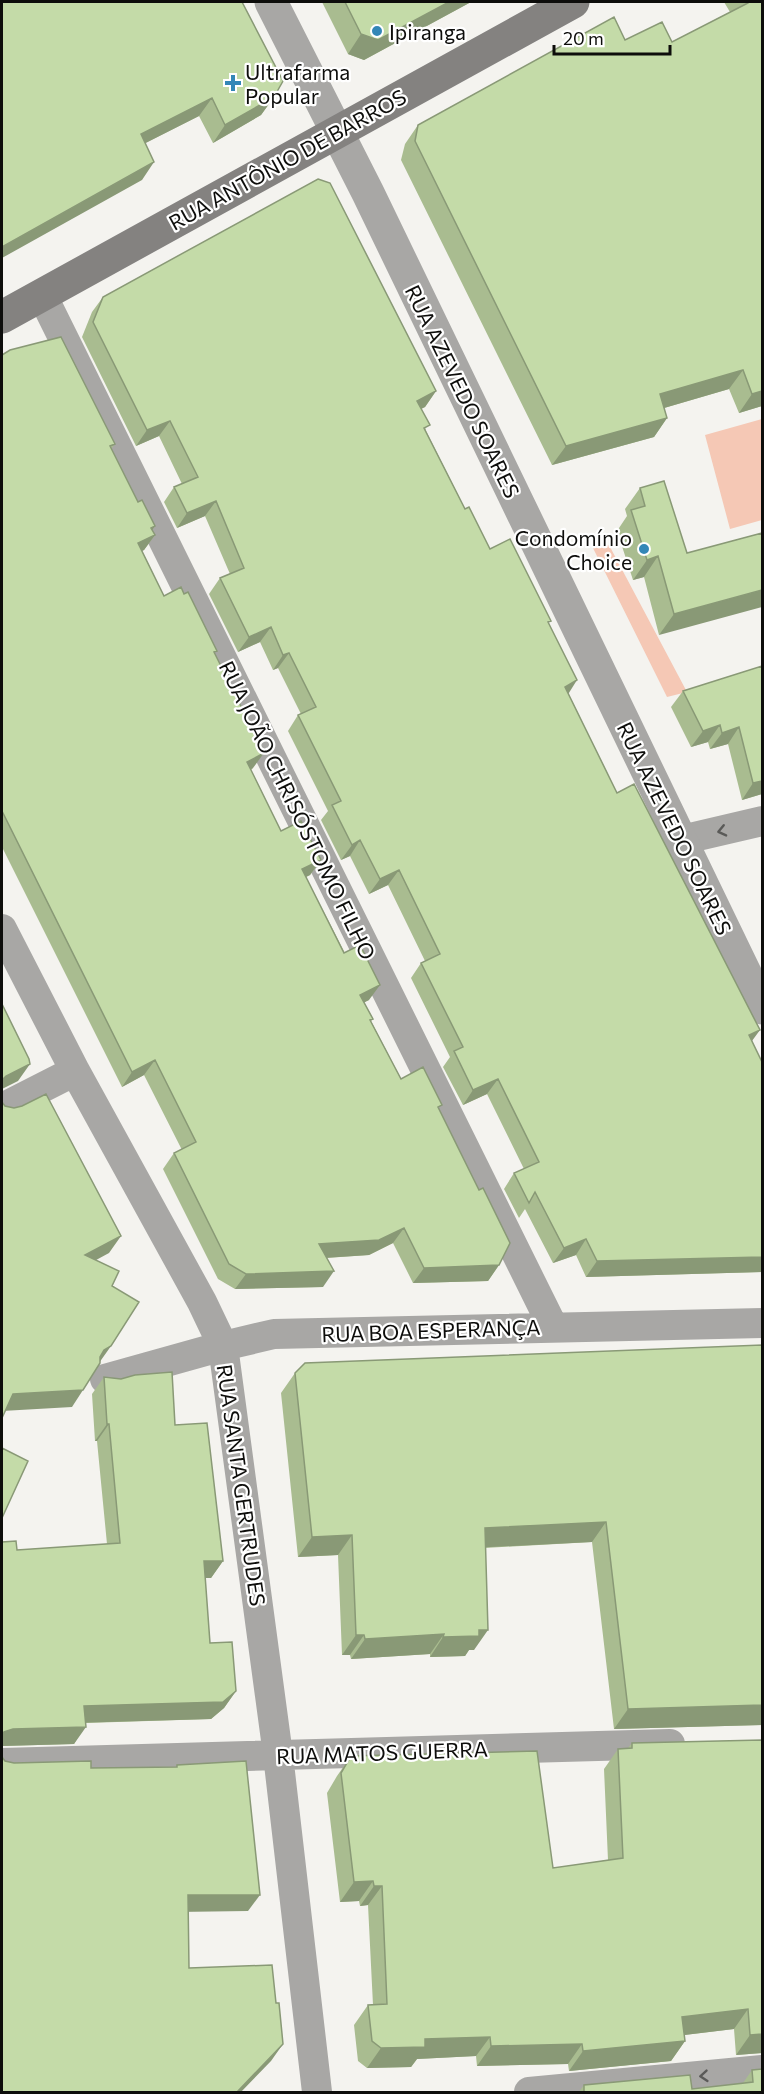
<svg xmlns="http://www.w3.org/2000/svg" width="764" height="2094" viewBox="0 0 764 2094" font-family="Commissioner,sans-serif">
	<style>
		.green { fill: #f5c8b5 }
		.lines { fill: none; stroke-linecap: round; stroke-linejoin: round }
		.minor { stroke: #a8a7a5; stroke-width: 30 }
		.tertiary { stroke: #a8a7a5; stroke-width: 33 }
		.secondary { stroke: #848280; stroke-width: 33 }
		.wall { fill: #a9bc90 }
		.shaded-wall { fill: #899976 }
		.building { fill: #c4dba8; stroke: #899976; stroke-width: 1.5 }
		.oneway { stroke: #5a5a58 }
		.poi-dot { fill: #3387b7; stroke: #fff; stroke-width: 2 }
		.labels { text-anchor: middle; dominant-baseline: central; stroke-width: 4.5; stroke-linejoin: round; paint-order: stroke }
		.poi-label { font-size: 21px; fill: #0d0d0b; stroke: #fff; text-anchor: start }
		.street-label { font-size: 21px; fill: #0d0d0b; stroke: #fff }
	</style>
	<rect width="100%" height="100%" fill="#f4f3ef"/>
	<path class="green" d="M762 419V520L730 529 705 435Z
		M591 544 609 545 687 692 667 697Z"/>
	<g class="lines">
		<path class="minor" d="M42 295 553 1327
			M681 840 762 821
			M2 929 75 1071 202 1302 223 1346 278 1755 317 2092
			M2 1108 75 1071
			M105 1379 223 1346 274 1334 762 1323
			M2 1763 670 1744
			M529 2092 762 2070"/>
		<path class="tertiary" d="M271 2 368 193 762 1008"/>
		<path class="secondary" d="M2 317 573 2"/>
	</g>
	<path class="wall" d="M2 2 274 97 261 115 213 143 199 116 145 143 142 180Z
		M322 2H471L364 60 348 54Z
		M724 2H762V406L739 413 729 389 664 408 667 418 654 437 552 465 401 160 405 144 418 125 625 40 672 42 730 12Z
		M103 297 436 391 425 407 421 409 426 431 465 509 490 549 549 624 568 693 617 793 752 1041 762 1063V1272L586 1277 576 1255 553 1263 525 1209 519 1218 504 1189 514 1173 524 1169 487 1094 463 1105 443 1067 450 1057 411 978 421 963 425 961 388 885 369 894 350 856 341 860 321 820 328 811 288 731 298 715 301 714 278 668 273 670 260 642 238 652 209 594 220 578 230 574 205 516 177 528 164 502 174 487 182 484 159 436 136 446 82 337 92 312Z
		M2 355 115 444 111 449 138 502 155 526 152 530 155 535 144 550 142 551 164 596 215 654 253 768 251 770 281 831 321 860 310 875 306 877 369 1000 364 1002 373 1019 371 1021 401 1079 439 1109 499 1265 488 1281 413 1283 393 1243 369 1255 326 1258 323 1287 235 1289 218 1279 163 1169 174 1153 182 1150 144 1075 122 1087 2 847Z
		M640 488 687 553 762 533 659 635 644 577 633 580 617 531 627 516 625 509Z
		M762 666V794L742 800 728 744 710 749 708 742 691 747 671 707 683 691Z
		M762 1345V1725L614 1729 592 1542 485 1548 474 1650H469L465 1656 430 1657V1654L351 1659 350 1655H342L338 1555 298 1557 281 1393 295 1373Z
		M104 1377 175 1425 223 1561 211 1578H205L210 1643 236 1691 224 1708 211 1719 86 1723 74 1744 2 1746V1542L17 1550 107 1544 97 1441H95L92 1394Z
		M762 1740V2053L736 2055 734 2029 684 2035 685 2041 671 2061 569 2071 568 2064 477 2066 476 2056 417 2059 411 2067 367 2068 358 2061 354 2025 368 2005H373L368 1905 360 1906 359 1901 340 1902 327 1793 337 1776 351 1756 553 1868 608 1860 604 1769 618 1749 628 1748 632 1743Z
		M752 2070 762 2092H579L584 2085 692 2089 743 2083Z"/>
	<path class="shaded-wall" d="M449 2H471L364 60 348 54 361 34Z
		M274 97 261 115 213 143 225 125Z
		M212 98 199 116 128 152 141 134Z
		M154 162 142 180 2 258V247Z
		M743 370 729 389 647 413 660 394Z
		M436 391 425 407 406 416 417 401Z
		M762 391V406L739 413 752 394Z
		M667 418 654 437 552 465 566 446Z
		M170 421 159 436 136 446 147 430Z
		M216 501 205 516 177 528 187 513Z
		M155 526 146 539 155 535 144 550 127 558 138 543 151 528Z
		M658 556 644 577 633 580 647 560Z
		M762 590V607L659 635 674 614Z
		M271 627 260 642 238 652 249 637Z
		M289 653 278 668 273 670 283 655Z
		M577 680 567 696 565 687Z
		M720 725 708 742 691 747 703 731Z
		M739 727 728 744 710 749 722 733Z
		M264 753 253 768 237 777 247 762Z
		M762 781V794L742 800 753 783Z
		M360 840 350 856 341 860 352 845Z
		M321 860 310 875 291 884 302 869Z
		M399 870 388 885 369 894 380 879Z
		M380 985 369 1000 350 1010 360 995Z
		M760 1030 749 1045V1035Z
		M155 1060 144 1075 122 1087 132 1072Z
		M30 1064 18 1081 2 1089V1080L6 1076Z
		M498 1079 487 1094 463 1105 473 1090Z
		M404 1228 393 1243 369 1255 308 1259 319 1244Z
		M121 1236 109 1253 74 1272 85 1255Z
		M586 1239 576 1255 553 1263 564 1248Z
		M762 1257V1272L586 1277 597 1261Z
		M499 1265 488 1281 413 1283 424 1268Z
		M334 1271 323 1287 235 1289 246 1274Z
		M111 1346 99 1363 92 1367 104 1350Z
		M83 1390 72 1407 2 1411 13 1394Z
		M107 1424H109L97 1441H95Z
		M606 1522 592 1542 471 1548 485 1528Z
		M352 1535 338 1555 298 1557 312 1537Z
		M204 1561H223L211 1578H192Z
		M479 1630H488L474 1650H469L465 1656 430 1657 443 1637Z
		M444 1634 430 1654 351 1659 365 1639Z
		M356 1635H364L350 1655H342Z
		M236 1691 224 1708 211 1719 72 1723 84 1706Z
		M762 1705V1725L614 1729 628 1709Z
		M86 1727 74 1744 2 1746V1735L4 1732 13 1729Z
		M373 1881 359 1901 340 1902 354 1882Z
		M374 1886H382L368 1905 360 1906Z
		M188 1895H260L248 1911 176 1912Z
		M748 2009 734 2029 668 2037 682 2017Z
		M762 2034V2053L736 2055 750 2035Z
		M490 2037 476 2056 417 2059 411 2067 367 2068 381 2048 425 2039Z
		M685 2041 671 2061 569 2071 583 2051Z
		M283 2044 271 2061 241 2092H237Z
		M582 2044 568 2064 477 2066 491 2046Z"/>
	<path class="building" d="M2 2H242L283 81 274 97 225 125 212 98 141 134 154 162 2 247Z
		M345 2H449L378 40 361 34Z
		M748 2H762V391L752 394 743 370 660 394 667 418 566 446 415 141 418 125 614 17 625 40 662 22 672 42 748 3Z
		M318 179 330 183 436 391 417 401 430 425 424 428 465 509 469 507 490 549 510 539 551 621 548 622 577 680 565 687 617 793 634 784 760 1030 749 1035 762 1062V1257L597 1261 586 1239 564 1248 535 1192 529 1203 514 1173 539 1162 498 1079 473 1090 454 1051 463 1047 421 963 440 954 399 870 380 879 360 840 352 845 332 805 341 801 298 715 316 707 289 653 283 655 271 627 249 637 220 578 244 568 216 501 187 513 174 487 198 477 170 421 147 430 93 322 103 297Z
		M61 337 115 444 110 446 138 502 142 500 155 526 151 528 155 535 138 543 164 596 181 587 184 594 188 592 217 651 214 652 264 753 247 762 251 770 281 831 301 821 321 860 302 869 344 953 360 945 380 985 360 995 373 1019 370 1020 401 1079 423 1067 442 1105 438 1107 479 1190 483 1188 510 1243 499 1265 424 1268 404 1228 379 1240 319 1244 334 1271 246 1274 229 1264 174 1153 196 1142 155 1060 132 1072 2 811V355L10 350Z
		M664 481 687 553 762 533V590L674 614 658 556 647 560 631 510 645 506 640 488Z
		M762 666V781L753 783 739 727 722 733 720 725 703 731 683 691Z
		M2 1004 29 1059 30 1064 6 1076 2 1080Z
		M46 1094 121 1236 85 1255 119 1271 112 1286 139 1302 111 1346 104 1350 100 1357V1363L83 1390 13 1394 2 1418V1102L5 1106 14 1108 22 1106Z
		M762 1345V1705L628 1709 606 1522 485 1528 488 1630H479V1636L443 1637 444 1634 365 1639 364 1635H356L352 1535 312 1537 295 1373 305 1363Z
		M172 1372 175 1425 207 1423 223 1561H204L210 1643 232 1642 236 1691 223 1702 84 1706 86 1727 13 1729 4 1732 2 1735V1542L16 1541 17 1550 120 1543 109 1424H107L104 1377 121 1379 135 1375Z
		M2 1448 28 1461 2 1518Z
		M762 1740V2034L750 2035 748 2009 682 2017 685 2041 583 2051 582 2044 491 2046 490 2037 425 2039V2047L381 2048 372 2041 368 2005 387 2004 382 1886H374L373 1881 354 1882 341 1773 351 1756 537 1751 553 1868 623 1858 618 1749 632 1748V1743Z
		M2 1757 5 1761 14 1763 91 1761V1768L177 1767V1765L246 1761 260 1895H188L189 1968 272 1965 276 2003H279L283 2044 237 2092H2Z
		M762 2069V2092H582H584V2085L690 2075 692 2089 753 2082 752 2070Z"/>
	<defs><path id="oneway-chevron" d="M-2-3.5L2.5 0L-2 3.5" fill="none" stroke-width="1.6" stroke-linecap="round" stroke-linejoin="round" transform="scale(1.5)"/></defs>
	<g class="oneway">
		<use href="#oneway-chevron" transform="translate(722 831) rotate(167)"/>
		<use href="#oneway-chevron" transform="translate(704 2076) rotate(175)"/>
	</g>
	<g class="poi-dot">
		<circle cx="377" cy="31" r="6"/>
		<path d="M230 74h6v6h6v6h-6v6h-6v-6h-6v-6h6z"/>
		<circle cx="644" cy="549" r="6"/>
	</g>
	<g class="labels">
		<g class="poi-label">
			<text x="389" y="31">Ipiranga</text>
			<text x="245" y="71">Ultrafarma<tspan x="245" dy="24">Popular</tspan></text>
			<text x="632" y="537" text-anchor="end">Condomínio<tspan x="632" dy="24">Choice</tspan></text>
		</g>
		<g class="street-label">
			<text transform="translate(287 159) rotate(-29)">RUA ANTÔNIO DE BARROS</text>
			<text transform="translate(463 391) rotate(64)">RUA AZEVEDO SOARES</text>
			<text transform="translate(298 810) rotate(64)">RUA JOÃO CHRISÓSTOMO FILHO</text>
			<text transform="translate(675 828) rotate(64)">RUA AZEVEDO SOARES</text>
			<text transform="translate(431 1330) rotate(-2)">RUA BOA ESPERANÇA</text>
			<text transform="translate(242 1485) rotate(82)">RUA SANTA GERTRUDES</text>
			<text transform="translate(382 1752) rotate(-2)">RUA MATOS GUERRA</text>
		</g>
	</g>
	<rect width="764" height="2094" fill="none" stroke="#0d0d0b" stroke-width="6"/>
	<path d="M554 45v9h116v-9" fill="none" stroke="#0d0d0b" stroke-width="3"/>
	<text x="563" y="45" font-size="18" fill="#0d0d0b" stroke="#ffffff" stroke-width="4.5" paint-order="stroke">20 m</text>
</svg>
